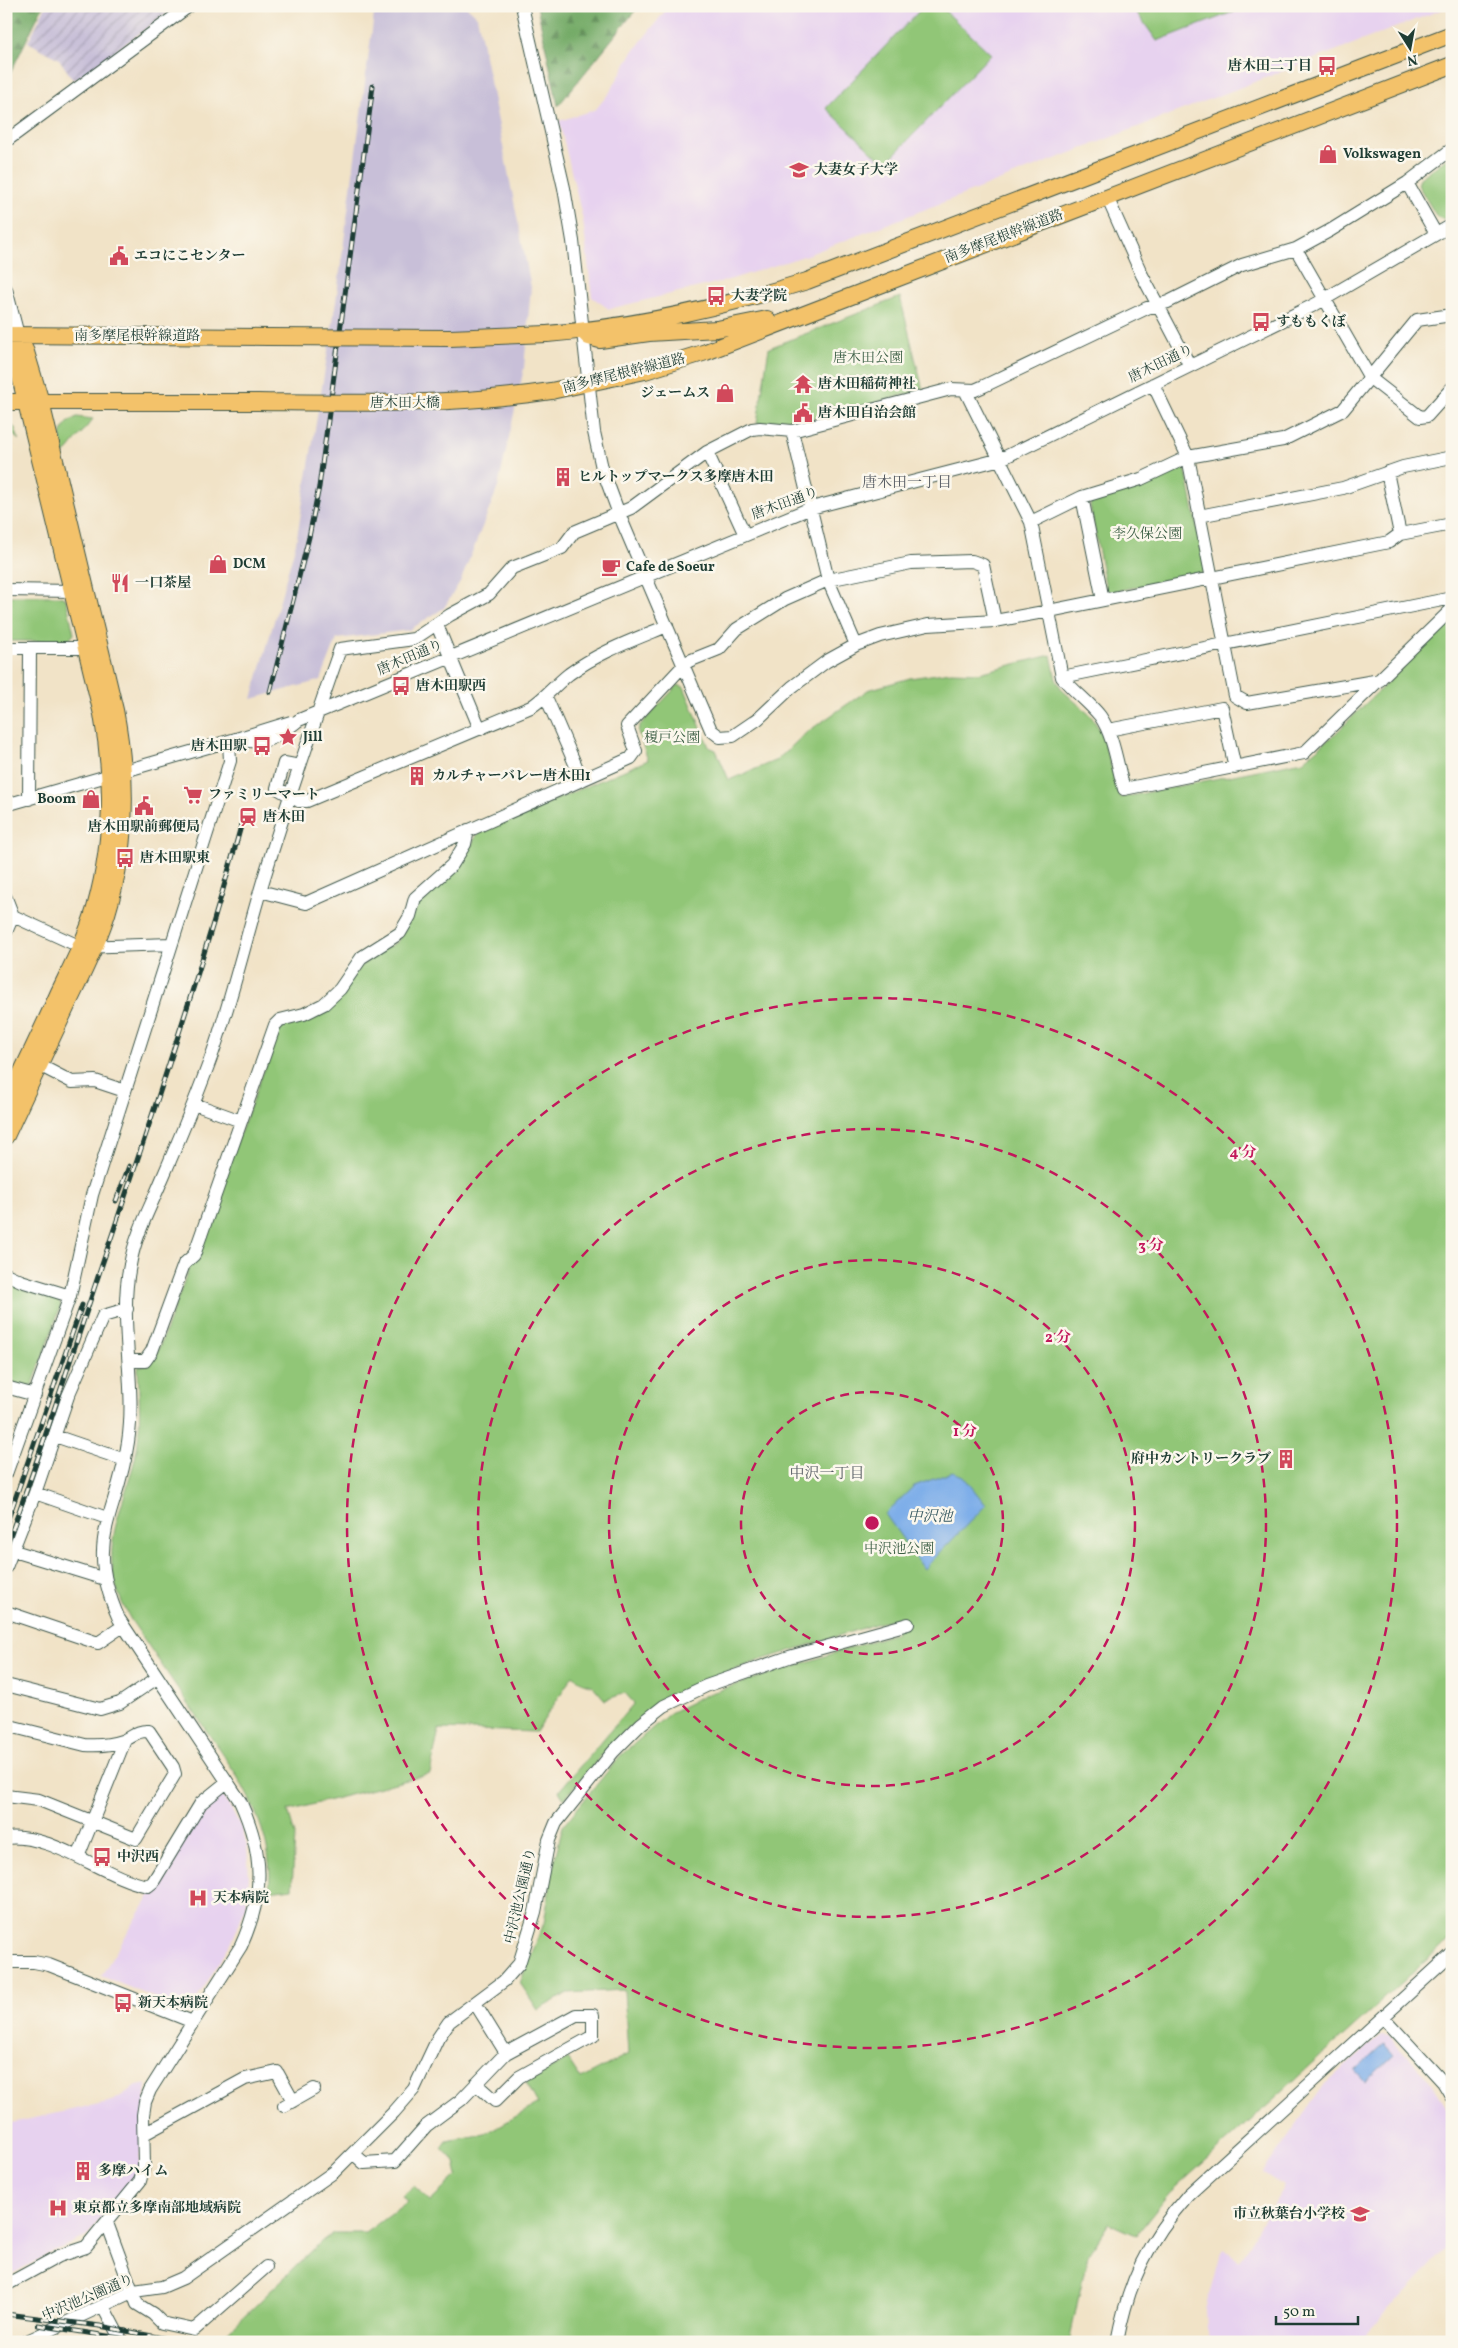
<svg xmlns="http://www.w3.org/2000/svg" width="1458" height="2348" viewBox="0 0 1458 2348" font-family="Vollkorn,'Noto Serif JP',serif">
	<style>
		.built { fill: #e7d2ef }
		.industrial { fill: url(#industrial-furrows) }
		.railway { fill: #c8bfd8 }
		.green { fill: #91c677; stroke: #588256 }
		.forest { fill: url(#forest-firs); stroke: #4a744e }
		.water { fill: #7eaee9; stroke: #4e768e }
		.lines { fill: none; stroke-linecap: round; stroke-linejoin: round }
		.minor-casing { stroke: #3e564a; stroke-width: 14 }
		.major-casing { stroke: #3e564a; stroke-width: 18 }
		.minor { stroke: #fff; stroke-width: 12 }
		.major { stroke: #f3c26a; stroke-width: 16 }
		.rail-casing { stroke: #1f3d34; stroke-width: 5 }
		.rail { stroke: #fbf7ec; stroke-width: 3; stroke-dasharray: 9; stroke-linecap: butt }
		.minor-bridge-casing { stroke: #3e564a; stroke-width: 14; stroke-linecap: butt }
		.major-bridge-casing { stroke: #3e564a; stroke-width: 18; stroke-linecap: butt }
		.minor-bridge { stroke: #fff; stroke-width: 12 }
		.major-bridge { stroke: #f3c26a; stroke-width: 16 }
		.ring { fill: none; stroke: #c2185b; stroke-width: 2.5; stroke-dasharray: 9 6 }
		.labels { text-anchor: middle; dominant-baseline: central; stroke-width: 5; stroke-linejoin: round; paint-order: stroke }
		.poi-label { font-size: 14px; font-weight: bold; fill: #1f3d34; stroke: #fbf7ec; text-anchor: start }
		.street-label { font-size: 14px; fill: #1f3d34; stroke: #fbf7ec }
		.park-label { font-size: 14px; fill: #3c5f45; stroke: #fbf7ec }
		.neighbourhood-label { font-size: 15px; fill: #595e65; stroke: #fbf7ec }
		.water-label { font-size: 15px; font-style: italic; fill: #375961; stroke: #fbf7ec }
		.centre { fill: #c2185b; stroke: #fbf7ec; stroke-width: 2.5 }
		.ring-label { font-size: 15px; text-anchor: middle; font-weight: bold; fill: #c2185b; stroke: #fbf7ec; stroke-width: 5; stroke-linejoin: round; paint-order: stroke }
	</style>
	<defs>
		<pattern id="industrial-furrows" width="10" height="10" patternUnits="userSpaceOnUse" patternTransform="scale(1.25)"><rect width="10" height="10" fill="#c8bfd8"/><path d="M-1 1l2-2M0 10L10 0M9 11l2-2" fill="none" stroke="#a29cb0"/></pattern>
		<pattern id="forest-firs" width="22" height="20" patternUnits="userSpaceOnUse" patternTransform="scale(1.25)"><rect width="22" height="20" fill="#74ab68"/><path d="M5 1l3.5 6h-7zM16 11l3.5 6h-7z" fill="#5f8c56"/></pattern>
	</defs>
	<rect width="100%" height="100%" fill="#fbf7ec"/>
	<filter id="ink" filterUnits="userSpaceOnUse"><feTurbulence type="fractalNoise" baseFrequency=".02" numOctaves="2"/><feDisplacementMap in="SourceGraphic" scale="10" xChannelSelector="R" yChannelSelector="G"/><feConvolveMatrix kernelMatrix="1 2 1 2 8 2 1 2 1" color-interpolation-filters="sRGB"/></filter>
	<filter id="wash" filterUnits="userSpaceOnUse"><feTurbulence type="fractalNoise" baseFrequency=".0096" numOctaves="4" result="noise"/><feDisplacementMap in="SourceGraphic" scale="20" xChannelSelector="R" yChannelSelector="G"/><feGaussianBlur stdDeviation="1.12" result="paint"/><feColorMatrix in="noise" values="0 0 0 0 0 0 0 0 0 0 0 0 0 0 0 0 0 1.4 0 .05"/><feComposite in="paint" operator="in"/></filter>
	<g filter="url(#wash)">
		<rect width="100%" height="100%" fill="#f1e3c7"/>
		<path class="built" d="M669 6H1451L807 255 732 279 609 309 592 297 583 220 559 121 596 109 610 92 632 53Z
			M217 1794 222 1795 231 1809 242 1829 247 1847 249 1877 245 1908 233 1939 192 2007 183 2009 101 1976 204 1808Z
			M1381 2035 1389 2036 1433 2084 1447 2109 1452 2133V2243L1363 2337 1342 2342H1211L1206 2329 1205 2310 1219 2257 1223 2250 1240 2261 1284 2186 1263 2172 1325 2084Z
			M147 2084 138 2173 134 2179 86 2237 54 2251 6 2277V2124L113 2101 136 2086Z"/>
		<path class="industrial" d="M46 6H177L74 81 59 59 28 42Z"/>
		<path class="railway" d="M381 6H466L477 16 531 287 524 368 498 487 461 580 444 608 409 630 337 639 321 680 252 699 296 543 335 309 375 7Z"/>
		<path class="green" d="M924 6H940L991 54 885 164 826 108Z
			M1132 6H1249L1157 41Z
			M1452 155V214L1444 219 1437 217 1418 185 1420 178Z
			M900 297 923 390 788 425 757 423 769 348Z
			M77 417 93 419 64 455C59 439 59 425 77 417Z
			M6 420 15 428 19 440 6 429Z
			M1178 467 1186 471 1206 572 1107 593 1090 506 1093 499Z
			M6 596H60L66 599 74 634 68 641H6Z
			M1452 619V1937L1170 2193 1136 2235 1109 2223 1088 2255 1069 2342H248L223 2337 322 2241 333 2233H365L407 2202 402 2196 414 2186 430 2201 458 2175 455 2162 442 2148 447 2141 485 2134 538 2104 526 2082 568 2059 581 2079 628 2054 624 1990 568 1993 538 2010 520 1983 544 1923 555 1858 563 1826 620 1756 670 1713 708 1694 896 1633 892 1619 761 1660 683 1689 637 1720 601 1756 564 1799 559 1791 634 1703 625 1693 605 1700 593 1686 583 1683 573 1675 536 1732 439 1729 430 1774 288 1811 295 1835 292 1888 269 1891C274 1847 256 1808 234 1771L131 1620C94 1556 119 1522 135 1459 142 1430 139 1396 138 1367L149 1364 156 1356 280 1028 319 1014 362 965 374 955 397 942 420 901 459 867 478 833 648 760 638 732 639 726 678 685 684 687 709 747 716 750 729 780 777 760 807 732 868 690 910 678 951 672 979 673 1051 655 1056 679 1062 690 1091 716 1101 732 1120 798 1303 761 1336 733Z
			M6 1280 57 1297 61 1305 33 1384 26 1388 6 1382Z"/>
		<path class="forest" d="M6 6H43L6 82Z
			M537 6H639L558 106Z"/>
		<path class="water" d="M953 1472 963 1476 986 1505 924 1569 885 1514 914 1486Z
			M1384 2044 1394 2055 1365 2082 1355 2071Z"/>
	</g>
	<g filter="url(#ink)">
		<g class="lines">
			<g class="minor-casing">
				<path id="minor" d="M522 6 564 188 573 241 594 432 602 468 619 514 711 730 720 737 733 736 758 719 792 687 827 661 856 645 880 636 928 625 995 621 1049 611 1389 542 1400 534 1452 524
					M6 141 189 6
					M1407 183 1436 234
					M1107 197 1142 275 1190 366
					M1296 249 1370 378 1420 417 1427 416 1452 388
					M6 289 18 335
					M1153 384 1188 457 1235 696 1247 703 1380 680
					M965 390 1031 522 1062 677C1073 691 1089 702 1100 716 1114 736 1117 765 1124 789L1304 753 1452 609
					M792 431 828 580 856 645
					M707 452 745 535
					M1387 472 1400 534
					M1082 497 1103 600
					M1199 516 1343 488 1403 467 1452 457
					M1031 522 1082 497 1141 479 1188 457 1283 440 1343 410 1417 320 1452 315
					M6 590 73 591
					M437 625 480 729
					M6 648H87
					M1062 677 1452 598
					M546 697 582 780
					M299 720 811 508 1001 459 1316 304 1452 225
					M1108 730 1222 708 1235 768
					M300 766 284 763 277 788 299 801H307L531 707C545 698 556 684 569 674 599 652 633 640 667 626
					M29 799 30 648
					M6 805 236 739
					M260 891 306 903 631 758 636 751 627 726 683 666 689 661 719 649 737 629 785 599 828 580 911 563 972 561 983 565 995 621
					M6 898 13 916 6 932
					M13 916 81 947 171 944
					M39 1065 72 1082 95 1081 125 1091
					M194 1104 241 1121
					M6 1274 21 1281 70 1296
					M129 1361H145L152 1351 184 1264 194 1255 275 1025 280 1020 304 1014 324 1004 340 989 362 957 400 933 410 916 415 898 452 865 465 844 468 830
					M6 1387 35 1395
					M55 1436 125 1460
					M6 1474 70 1296 92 1195 230 761 229 742
					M35 1493 107 1518
					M14 1551 105 1579
					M6 1567 35 1493 68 1396 103 1316 127 1309
					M6 1612 98 1643 123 1626
					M6 1685 100 1709 120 1703 157 1678
					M6 1725 85 1745C98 1746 110 1745 122 1741 132 1737 137 1730 149 1731L173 1767 175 1774 136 1839 39 1800 6 1796
					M6 1838C52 1832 104 1878 148 1886L153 1882 201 1803 227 1782
					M78 1857 125 1740
					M6 1962H34L49 1965 193 2022
					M475 2003 506 2053
					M1383 2017 1443 2082 1452 2097
					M284 2106 314 2089
					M144 2134 245 2079 277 2072 293 2101
					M353 2153 364 2163 395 2161 426 2126 461 2100 506 2053 576 2015H593V2036L519 2077 495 2101 476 2084
					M107 2223 137 2304 153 2314 162 2323 194 2330 266 2267
					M6 2285 59 2256 86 2247 140 2181 144 2166 143 2115 145 2102 150 2090 241 1946C265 1893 264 1854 240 1801L119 1619C83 1538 117 1518 128 1442 137 1384 118 1323 130 1265 135 1236 149 1210 160 1184 179 1140 197 1097 213 1052 233 995 246 938 263 881 287 803 313 726 340 649L414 639 450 615 489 594 512 568 562 548 574 532 631 508 707 452 752 429 760 428 792 431 951 389 975 390 984 386 1147 308 1168 302 1242 265 1296 249 1331 230 1407 183 1452 149
					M103 2306 122 2342
					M25 2342 134 2291 162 2287 183 2278 334 2172 394 2112 414 2089 438 2038 449 2022 504 1981 519 1964 535 1912 549 1840 556 1823 613 1752 641 1724 664 1706 706 1686 789 1657 908 1624
					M1117 2342C1128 2283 1148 2240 1188 2195L1452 1954"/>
			</g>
			<g class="major-casing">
				<path id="major" d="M584 332 589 337 600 340 649 333 717 329 767 319
					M547 334C636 327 723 307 807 281L1452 34
					M6 335 268 337
					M551 391 645 371 706 352 1452 65
					M6 402H258
					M6 1105C24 1067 42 1030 59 992 72 965 86 938 95 908 113 844 114 779 102 714L26 402 15 355 17 340
					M6 1136C26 1093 46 1051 66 1008 81 977 96 947 107 914 127 848 128 777 115 710L41 402 26 352 18 335"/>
			</g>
			<use href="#minor" class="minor"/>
			<use href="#major" class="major"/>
			<g class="rail-casing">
				<path id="rail" d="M270 692 309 537 319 487 373 86
					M116 1201 129 1166
					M6 1525 82 1305
					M6 1547C43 1448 74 1347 108 1247 155 1108 202 968 241 826
					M6 2314 100 2326 183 2342
					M38 2325 145 2342"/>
			</g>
			<use href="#rail" class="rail"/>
			<g class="minor-bridge-casing">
				<path id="minor-bridge" d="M236 739C267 746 275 738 299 720
					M236 739 291 722"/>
			</g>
			<g class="major-bridge-casing">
				<path id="major-bridge" d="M268 337 450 338 547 334
					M258 402C356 403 454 406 551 391"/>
			</g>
			<use href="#minor-bridge" class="minor-bridge"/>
			<use href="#major-bridge" class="major-bridge"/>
		</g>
	</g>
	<g class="ring">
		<circle cx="872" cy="1523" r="131"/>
		<circle cx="872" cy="1523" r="263"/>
		<circle cx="872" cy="1523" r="394"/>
		<circle cx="872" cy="1523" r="525"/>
	</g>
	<defs>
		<g id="bus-bare" transform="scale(1.5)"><path d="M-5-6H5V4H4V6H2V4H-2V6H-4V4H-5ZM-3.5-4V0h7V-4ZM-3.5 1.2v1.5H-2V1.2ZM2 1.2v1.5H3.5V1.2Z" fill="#d1495b" stroke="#fbf7ec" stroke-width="2.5" paint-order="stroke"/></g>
		<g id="shop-bare" transform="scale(1.5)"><path d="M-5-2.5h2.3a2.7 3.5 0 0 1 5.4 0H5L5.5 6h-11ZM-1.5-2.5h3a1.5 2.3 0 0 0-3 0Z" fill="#d1495b" stroke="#fbf7ec" stroke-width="2.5" paint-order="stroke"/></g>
		<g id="university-bare" transform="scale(1.5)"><path d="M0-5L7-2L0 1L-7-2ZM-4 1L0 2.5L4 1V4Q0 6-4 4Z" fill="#d1495b" stroke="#fbf7ec" stroke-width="2.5" paint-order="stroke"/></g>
		<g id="civic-bare" transform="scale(1.5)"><path d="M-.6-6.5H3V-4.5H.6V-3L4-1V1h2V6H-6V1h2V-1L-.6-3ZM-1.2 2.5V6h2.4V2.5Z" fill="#d1495b" stroke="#fbf7ec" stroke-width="2.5" paint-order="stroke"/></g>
		<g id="temple-bare" transform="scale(1.5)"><path d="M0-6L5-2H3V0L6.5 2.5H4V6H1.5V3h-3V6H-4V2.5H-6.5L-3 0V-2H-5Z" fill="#d1495b" stroke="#fbf7ec" stroke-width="2.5" paint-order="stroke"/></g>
		<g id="building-bare" transform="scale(1.5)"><path d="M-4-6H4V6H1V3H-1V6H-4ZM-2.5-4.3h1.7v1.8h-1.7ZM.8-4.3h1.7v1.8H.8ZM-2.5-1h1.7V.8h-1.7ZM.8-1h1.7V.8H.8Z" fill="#d1495b" stroke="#fbf7ec" stroke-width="2.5" paint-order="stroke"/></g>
		<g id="cafe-bare" transform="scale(1.5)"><path d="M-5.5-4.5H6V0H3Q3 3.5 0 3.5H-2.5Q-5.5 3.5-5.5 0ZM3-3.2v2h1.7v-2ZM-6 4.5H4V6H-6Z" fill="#d1495b" stroke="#fbf7ec" stroke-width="2.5" paint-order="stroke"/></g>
		<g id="restaurant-bare" transform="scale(1.5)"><path d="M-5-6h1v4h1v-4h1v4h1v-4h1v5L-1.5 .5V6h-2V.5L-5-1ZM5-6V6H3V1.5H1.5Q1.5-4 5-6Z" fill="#d1495b" stroke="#fbf7ec" stroke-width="2.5" paint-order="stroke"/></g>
		<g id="sight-bare" transform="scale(1.5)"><path d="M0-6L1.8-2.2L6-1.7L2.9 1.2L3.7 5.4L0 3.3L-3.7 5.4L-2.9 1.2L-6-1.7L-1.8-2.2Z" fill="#d1495b" stroke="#fbf7ec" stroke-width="2.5" paint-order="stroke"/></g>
		<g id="supermarket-bare" transform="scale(1.5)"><path d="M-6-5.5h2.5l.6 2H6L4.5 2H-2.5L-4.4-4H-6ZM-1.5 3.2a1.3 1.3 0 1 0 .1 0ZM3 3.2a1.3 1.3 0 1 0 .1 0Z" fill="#d1495b" stroke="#fbf7ec" stroke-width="2.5" paint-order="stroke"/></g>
		<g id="station-bare" transform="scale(1.5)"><path d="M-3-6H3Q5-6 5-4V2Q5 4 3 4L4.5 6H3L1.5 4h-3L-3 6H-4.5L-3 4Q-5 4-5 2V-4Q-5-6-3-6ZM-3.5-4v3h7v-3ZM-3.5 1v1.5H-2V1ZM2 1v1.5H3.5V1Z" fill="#d1495b" stroke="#fbf7ec" stroke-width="2.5" paint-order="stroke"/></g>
		<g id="hospital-bare" transform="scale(1.5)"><path d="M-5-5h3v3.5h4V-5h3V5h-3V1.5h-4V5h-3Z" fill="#d1495b" stroke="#fbf7ec" stroke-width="2.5" paint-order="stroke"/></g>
		<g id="school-bare" transform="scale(1.5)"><path d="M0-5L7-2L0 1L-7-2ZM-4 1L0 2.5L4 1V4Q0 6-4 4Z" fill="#d1495b" stroke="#fbf7ec" stroke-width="2.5" paint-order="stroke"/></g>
	</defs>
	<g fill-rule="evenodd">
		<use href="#bus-bare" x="1327" y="66"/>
		<use href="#shop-bare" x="1328" y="154"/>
		<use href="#university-bare" x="799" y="170"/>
		<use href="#civic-bare" x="119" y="256"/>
		<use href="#bus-bare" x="716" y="296"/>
		<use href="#bus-bare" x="1261" y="322"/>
		<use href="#temple-bare" x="803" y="384"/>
		<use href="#shop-bare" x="725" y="393"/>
		<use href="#civic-bare" x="803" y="413"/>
		<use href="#building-bare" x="563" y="477"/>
		<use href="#shop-bare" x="218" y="564"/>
		<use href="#cafe-bare" x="611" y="567"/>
		<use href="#restaurant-bare" x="120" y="583"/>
		<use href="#bus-bare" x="401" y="686"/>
		<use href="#sight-bare" x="288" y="737"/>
		<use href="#bus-bare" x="262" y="746"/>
		<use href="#building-bare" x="417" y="776"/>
		<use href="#supermarket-bare" x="193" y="795"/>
		<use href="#shop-bare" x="91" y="799"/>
		<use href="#civic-bare" x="144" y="806"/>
		<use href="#station-bare" x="248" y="817"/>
		<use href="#bus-bare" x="125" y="858"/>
		<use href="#building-bare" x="1286" y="1459"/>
		<use href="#bus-bare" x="102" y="1857"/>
		<use href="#hospital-bare" x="198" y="1898"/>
		<use href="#bus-bare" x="123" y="2003"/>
		<use href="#building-bare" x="83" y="2171"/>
		<use href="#hospital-bare" x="58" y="2208"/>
		<use href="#school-bare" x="1360" y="2214"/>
	</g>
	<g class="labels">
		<g class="poi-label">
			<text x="1312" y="66" text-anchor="end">唐木田二丁目</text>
			<text x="1343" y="154">Volkswagen</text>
			<text x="814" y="170">大妻女子大学</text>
			<text x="134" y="256">エコにこセンター</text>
			<text x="731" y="296">大妻学院</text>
			<text x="1276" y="322">すももくぼ</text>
			<text x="818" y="384">唐木田稲荷神社</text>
			<text x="710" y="393" text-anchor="end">ジェームス</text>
			<text x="818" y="413">唐木田自治会館</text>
			<text x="578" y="477">ヒルトップマークス多摩唐木田</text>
			<text x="233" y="564">DCM</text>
			<text x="626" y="567">Cafe de Soeur</text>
			<text x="135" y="583">一口茶屋</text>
			<text x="416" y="686">唐木田駅西</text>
			<text x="303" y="737">Jill</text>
			<text x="247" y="746" text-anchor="end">唐木田駅</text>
			<text x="432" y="776">カルチャーバレー唐木田1</text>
			<text x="208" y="795">ファミリーマート</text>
			<text x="76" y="799" text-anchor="end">Boom</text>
			<text x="263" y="817">唐木田</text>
			<text x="144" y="827" text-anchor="middle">唐木田駅前郵便局</text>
			<text x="140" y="858">唐木田駅東</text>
			<text x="1271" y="1459" text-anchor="end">府中カントリークラブ</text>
			<text x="117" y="1857">中沢西</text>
			<text x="213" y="1898">天本病院</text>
			<text x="138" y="2003">新天本病院</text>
			<text x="98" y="2171">多摩ハイム</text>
			<text x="73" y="2208">東京都立多摩南部地域病院</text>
			<text x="1345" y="2214" text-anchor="end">市立秋葉台小学校</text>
		</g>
		<g class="street-label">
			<text transform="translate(1004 237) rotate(-21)">南多摩尾根幹線道路</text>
			<text x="137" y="336">南多摩尾根幹線道路</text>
			<text transform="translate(1161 364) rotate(-26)">唐木田通り</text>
			<text transform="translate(624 374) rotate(-14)">南多摩尾根幹線道路</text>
			<text x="405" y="403">唐木田大橋</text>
			<text transform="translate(785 504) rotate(-20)">唐木田通り</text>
			<text transform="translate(410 658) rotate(-23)">唐木田通り</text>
			<text transform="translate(521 1896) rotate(-77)">中沢池公園通り</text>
			<text transform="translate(88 2298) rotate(-23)">中沢池公園通り</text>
		</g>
		<g class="park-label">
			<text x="868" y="358">唐木田公園</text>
			<text x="1147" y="534">李久保公園</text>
			<text x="672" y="738">榎戸公園</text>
			<text x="899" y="1549">中沢池公園</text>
		</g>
		<g class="neighbourhood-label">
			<text x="907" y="483">唐木田一丁目</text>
			<text x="827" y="1474">中沢一丁目</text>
		</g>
		<g class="water-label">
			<text x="930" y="1517">中沢池</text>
		</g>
	</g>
	<circle cx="872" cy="1523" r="8" class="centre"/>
	<g class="ring-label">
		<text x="1243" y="1157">4 分</text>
		<text x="1151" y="1250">3 分</text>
		<text x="1058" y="1342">2 分</text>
		<text x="965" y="1436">1 分</text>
	</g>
	<rect width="1458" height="2348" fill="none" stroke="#fbf7ec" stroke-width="25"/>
	<g transform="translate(1410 48) rotate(169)" stroke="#fbf7ec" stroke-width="4" paint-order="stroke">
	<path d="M0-4L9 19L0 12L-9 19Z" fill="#1f3d34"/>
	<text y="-8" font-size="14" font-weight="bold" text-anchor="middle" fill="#1f3d34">N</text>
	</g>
	<path d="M1276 2316v8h82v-8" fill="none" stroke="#1f3d34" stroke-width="2.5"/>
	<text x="1283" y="2316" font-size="15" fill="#1f3d34" stroke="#fbf7ec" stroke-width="4" paint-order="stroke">50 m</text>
</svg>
